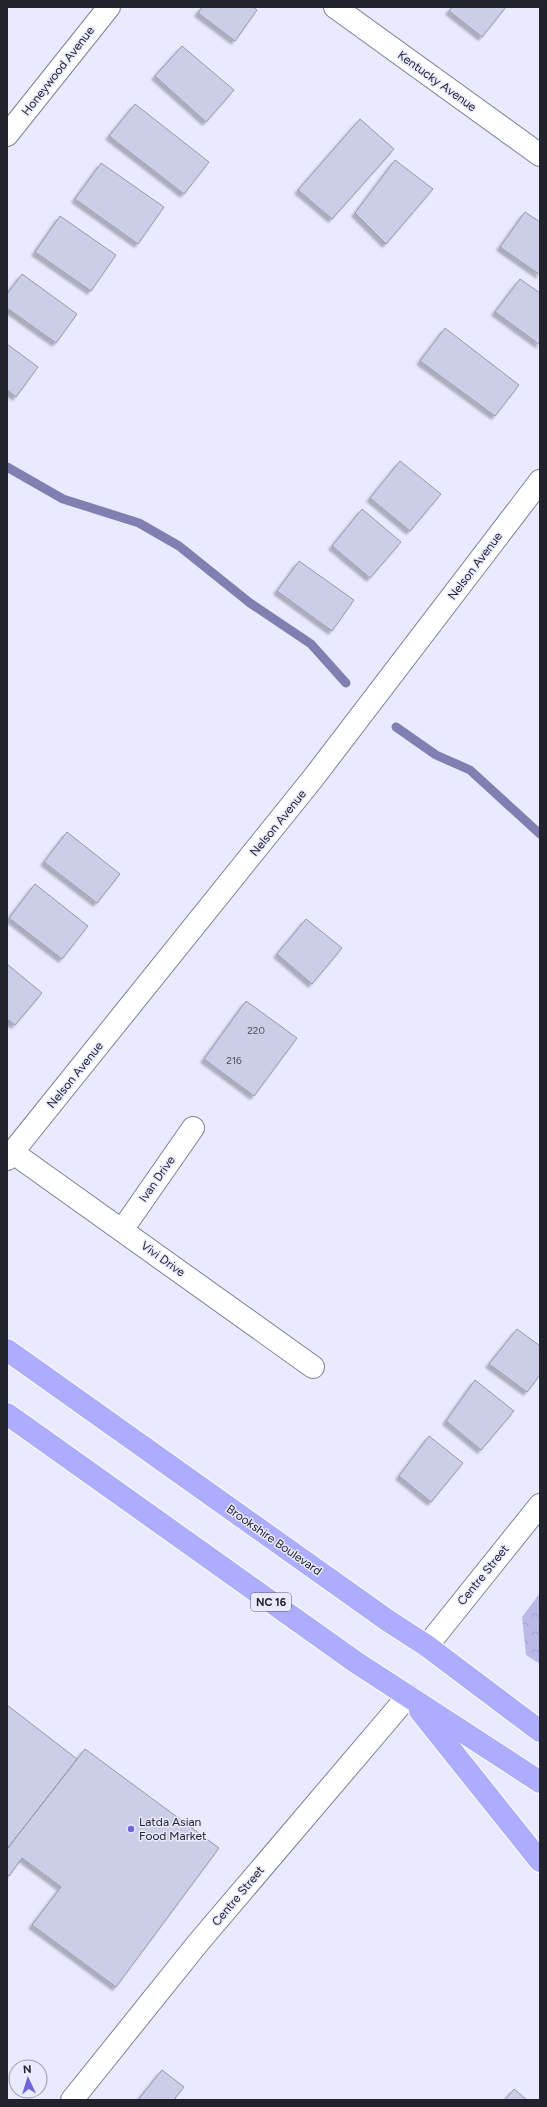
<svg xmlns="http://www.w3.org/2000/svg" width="547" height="2107" viewBox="0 0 547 2107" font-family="Figtree,sans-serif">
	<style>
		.forest { fill: url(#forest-crowns) }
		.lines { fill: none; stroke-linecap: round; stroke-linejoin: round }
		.stream { stroke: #7f7fb1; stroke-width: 9 }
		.building { fill: #cccde7; stroke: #9797b0; filter: url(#shadow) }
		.minor-casing { stroke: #7f8098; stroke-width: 24 }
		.highway-casing { stroke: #fff; stroke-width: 24 }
		.minor { stroke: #fff; stroke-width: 22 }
		.highway { stroke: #adadfd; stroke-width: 22 }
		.poi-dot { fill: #7064de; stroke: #e9eaff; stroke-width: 1.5 }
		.labels { text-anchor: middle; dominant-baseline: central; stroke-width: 3; stroke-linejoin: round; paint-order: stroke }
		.number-label { font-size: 10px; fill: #4c4d5b }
		.shield { fill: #e9eaff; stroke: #5e5e6b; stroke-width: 1 }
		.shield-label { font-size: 11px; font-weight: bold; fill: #22222c }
		.street-label { font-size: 12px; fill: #22222c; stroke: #e9eaff }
		.poi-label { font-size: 12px; fill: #22222c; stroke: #e9eaff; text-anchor: start }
	</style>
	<defs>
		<pattern id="forest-crowns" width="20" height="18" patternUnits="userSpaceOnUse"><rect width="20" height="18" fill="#b9bae8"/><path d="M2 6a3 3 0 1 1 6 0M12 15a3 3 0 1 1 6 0" fill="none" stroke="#9fa0c7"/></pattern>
		<filter id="shadow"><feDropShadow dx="-3.5" dy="3.5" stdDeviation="1" flood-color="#0004"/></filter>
	</defs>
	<rect width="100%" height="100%" fill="#e9eaff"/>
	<path class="forest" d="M540 1593V1664L526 1655 522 1617Z"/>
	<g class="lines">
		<path class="stream" d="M7 467 63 499 139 523 179 546 250 603 311 644 346 683
			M396 727 436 755 470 770 540 834"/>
	</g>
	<path class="building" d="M202 7H253L257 10 235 41 198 13Z
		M452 7H506L482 37 449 11Z
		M182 46 234 90 206 122 155 76Z
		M135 104 209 162 184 194 109 136Z
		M360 119 394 149 332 219 298 190Z
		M395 160 433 189 386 244 355 213Z
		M101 163 164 207 138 244 75 199Z
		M525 212 540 222V275L500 247Z
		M60 216 116 255 91 291 35 252Z
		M22 274 77 314 56 343 7 308V294Z
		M520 279 540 293V345L495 312Z
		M445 328 519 385 495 416 420 361Z
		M7 344 38 367 16 397 7 390Z
		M400 461 441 494 410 531 370 498Z
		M362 509 401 542 370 578 332 546Z
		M299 561 354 600 332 631 277 591Z
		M67 832 120 874 97 903 44 862Z
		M35 884 88 926 62 959 9 918Z
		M306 919 342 948 312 984 277 954Z
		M7 964 42 993 15 1025 7 1019Z
		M246 1001 297 1038 254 1096 204 1059Z
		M517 1329 540 1346V1375L527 1392 489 1364Z
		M475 1380 514 1411 481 1450 446 1421Z
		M429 1436 463 1463 431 1502 399 1476Z
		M7 1705 77 1759 7 1849Z
		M85 1749 219 1848 116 1987 32 1925 61 1887 22 1858 9 1876 7 1874V1849Z
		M162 2070 184 2087 175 2098 177 2100H138Z
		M514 2089 527 2100H505Z"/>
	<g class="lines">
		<g class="minor-casing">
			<path id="minor" d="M335 7 540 155
				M7 135 109 7
				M12 1152 313 1367
				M7 1159 314 777 540 481
				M122 1230 193 1128
				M427 1646 540 1505
				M72 2100 198 1943 408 1696"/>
		</g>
		<g class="highway-casing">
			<path id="highway" d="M7 1350 387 1620 427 1646 540 1731
				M7 1414 357 1663 540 1782
				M420 1711 540 1861"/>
		</g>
		<use href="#minor" class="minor"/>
		<use href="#highway" class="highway"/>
	</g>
	<circle class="poi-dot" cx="131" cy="1829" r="4"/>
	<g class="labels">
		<g class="number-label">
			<text x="256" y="1030">220</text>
			<text x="234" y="1060">216</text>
		</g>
		<rect class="shield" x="251" y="1593" width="40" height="18" rx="3"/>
		<g class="shield-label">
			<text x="271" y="1602">NC 16</text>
		</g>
		<g class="street-label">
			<text transform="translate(58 71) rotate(-52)">Honeywood Avenue</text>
			<text transform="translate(437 81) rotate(36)">Kentucky Avenue</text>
			<text transform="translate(475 566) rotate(-53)">Nelson Avenue</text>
			<text transform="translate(278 823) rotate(-51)">Nelson Avenue</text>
			<text transform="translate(75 1075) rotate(-51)">Nelson Avenue</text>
			<text transform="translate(157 1179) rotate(-55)">Ivan Drive</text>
			<text transform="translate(163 1259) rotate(36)">Vivi Drive</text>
			<text transform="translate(274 1540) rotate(35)">Brookshire Boulevard</text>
			<text transform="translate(483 1575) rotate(-51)">Centre Street</text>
			<text transform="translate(238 1896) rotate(-50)">Centre Street</text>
		</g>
		<g class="poi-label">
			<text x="139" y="1822">Latda Asian<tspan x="139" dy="14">Food Market</tspan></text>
		</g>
	</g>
	<rect width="547" height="2107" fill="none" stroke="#22222c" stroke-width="16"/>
	<g transform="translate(28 2079) rotate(356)"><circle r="19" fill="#e9eaff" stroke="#999aab"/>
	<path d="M0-3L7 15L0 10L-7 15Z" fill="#7064de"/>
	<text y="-6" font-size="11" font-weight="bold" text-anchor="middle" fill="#22222c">N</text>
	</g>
</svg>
